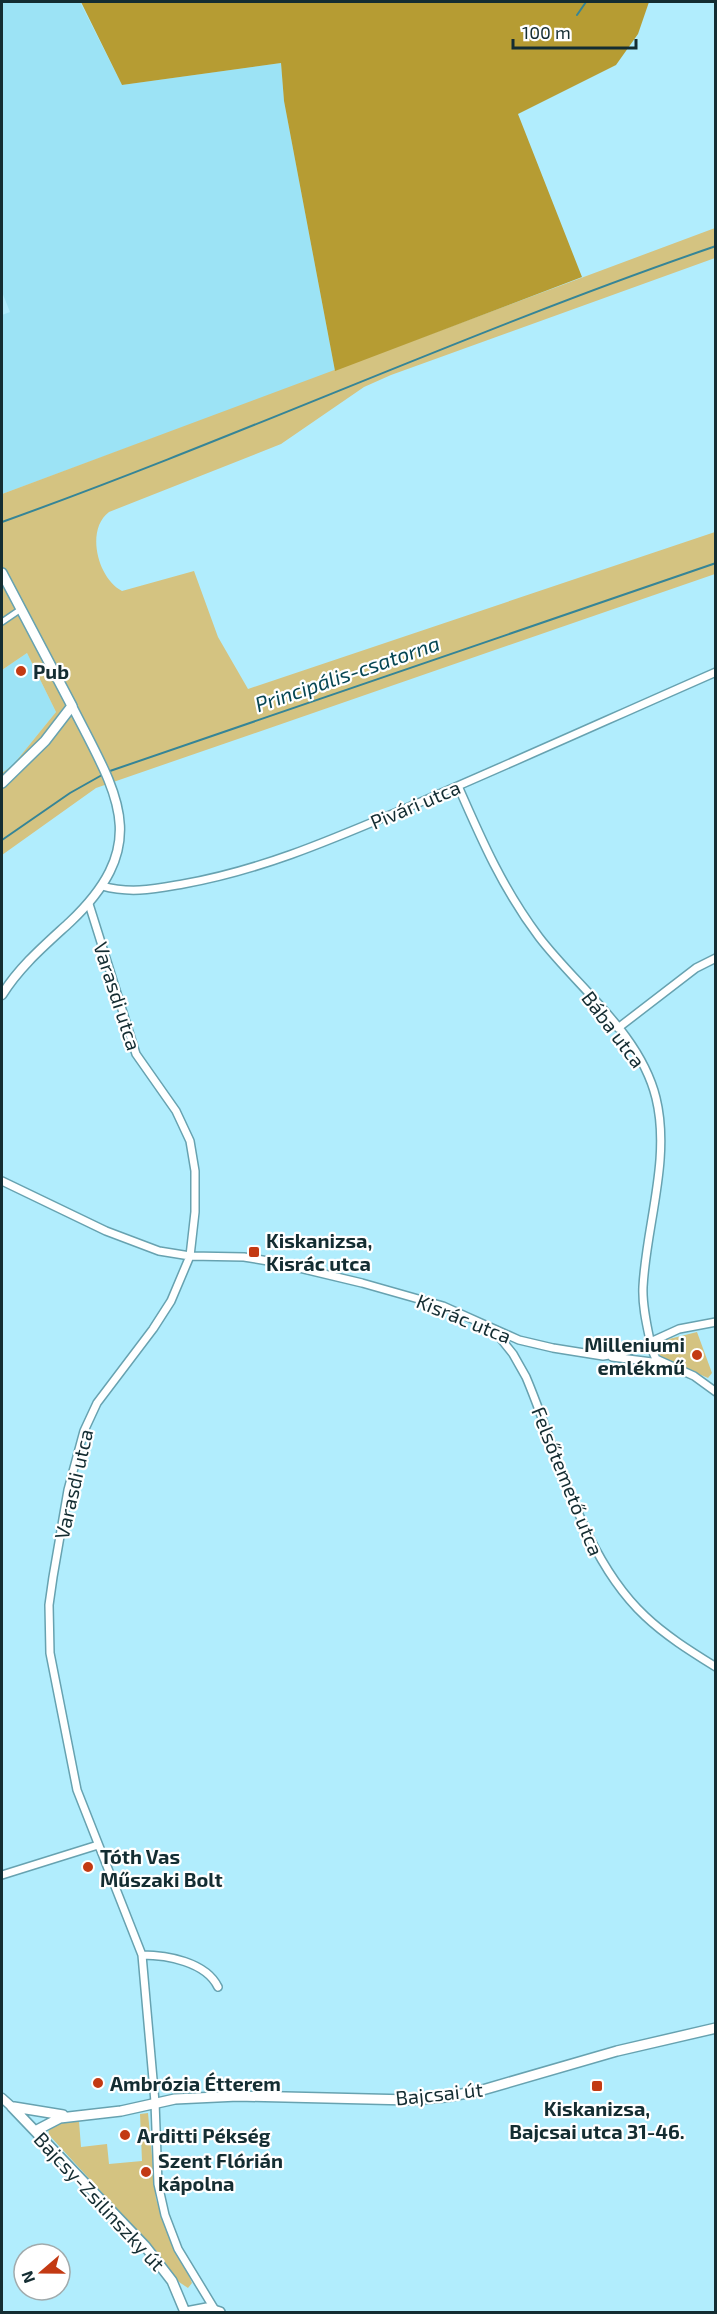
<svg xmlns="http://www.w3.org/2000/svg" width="717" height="2314" viewBox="0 0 717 2314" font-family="'Exo 2',sans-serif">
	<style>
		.built { fill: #9ce3f5 }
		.green { fill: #d4c381 }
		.forest { fill: #b69c33 }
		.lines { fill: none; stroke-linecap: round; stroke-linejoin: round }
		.stream { stroke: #358597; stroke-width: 2 }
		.pedestrian-casing { stroke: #67a2b0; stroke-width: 8 }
		.minor-casing { stroke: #67a2b0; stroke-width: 10 }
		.tertiary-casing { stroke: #67a2b0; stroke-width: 11 }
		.secondary-casing { stroke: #67a2b0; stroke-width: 12 }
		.pedestrian { stroke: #fff; stroke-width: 5 }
		.minor { stroke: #fff; stroke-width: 7 }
		.tertiary { stroke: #fff; stroke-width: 8 }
		.secondary { stroke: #fff; stroke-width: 9 }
		.poi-dot { fill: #c33a13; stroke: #fff; stroke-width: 2 }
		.labels { text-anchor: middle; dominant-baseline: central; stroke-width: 4.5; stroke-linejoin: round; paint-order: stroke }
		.poi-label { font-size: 20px; font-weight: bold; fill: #142d32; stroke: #fff; text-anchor: start }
		.street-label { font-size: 20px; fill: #142d32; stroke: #fff }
		.water-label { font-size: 21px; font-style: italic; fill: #064653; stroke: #fff }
	</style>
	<rect width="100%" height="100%" fill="#b1edfd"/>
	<path class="built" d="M2 2H80L122 85 281 63 284 101 335 371 2 494V315L10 312 2 292Z
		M27 653 56 712 13 765 2 773V670Z"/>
	<path class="green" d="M715 228V258L391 375 364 387 281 444 109 512C85 530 98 579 122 591L194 571 218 637 248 689 715 532V574L96 788 2 855V773L13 765 56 712 27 653 2 670V494Z
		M697 1332 712 1373 708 1378 660 1357 656 1349 661 1341Z
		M148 2113 156 2199 169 2237 190 2278 192 2283 188 2288 179 2282 152 2247 49 2135 48 2128 65 2121H79L81 2147 107 2144 109 2164 142 2161 140 2114Z"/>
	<path class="forest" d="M81 2H649L638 34 616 65 518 114 582 277 335 371 284 101 281 63 122 85Z"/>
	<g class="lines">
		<path class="stream" d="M577 15 586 2
			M2 522C242 436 474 329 716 246
			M107 772 716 563
			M2 840 70 793 102 775"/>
		<g class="pedestrian-casing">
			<path id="pedestrian" d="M2 622 21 609"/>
		</g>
		<g class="minor-casing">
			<path id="minor" d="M458 786C482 841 503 889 539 937 578 988 640 1033 656 1098 671 1159 646 1226 643 1287 642 1308 648 1330 652 1350L656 1359 694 1376 716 1392
				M102 886C131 894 154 889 183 884 268 869 344 834 423 801 521 759 618 715 716 672
				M89 904 136 1054 176 1111 190 1141 195 1171V1212L190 1256 171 1301 153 1329 97 1403 84 1431 68 1490 53 1577 49 1605 50 1653 77 1790 142 1955 155 2102 158 2184 165 2215 178 2249 215 2310
				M618 1028 696 968 716 958
				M2 1181 106 1231 159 1251 190 1256 244 1257 274 1262 362 1283 443 1306 519 1340 553 1348 603 1356 616 1354 635 1349 679 1329 716 1322
				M493 1329 513 1354 526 1377C559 1455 582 1557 645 1616 666 1636 692 1652 716 1667
				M612 1357 660 1363
				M2 1875 98 1845
				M142 1955C167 1955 206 1962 218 1987"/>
		</g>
		<g class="tertiary-casing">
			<path id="tertiary" d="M2 995C19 967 45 945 70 922 154 842 116 793 72 706
				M2 2098 12 2107"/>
		</g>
		<g class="secondary-casing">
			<path id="secondary" d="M2 573 72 706 45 741 2 783
				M12 2107 145 2246 172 2281 185 2312
				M14 2107 63 2115
				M35 2131 60 2118 121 2111 175 2099 238 2096 410 2100 445 2097 479 2091 617 2051 716 2028
				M186 2312 207 2308 220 2312"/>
		</g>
		<use href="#pedestrian" class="pedestrian"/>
		<use href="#minor" class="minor"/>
		<use href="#tertiary" class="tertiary"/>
		<use href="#secondary" class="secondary"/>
	</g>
	<g class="poi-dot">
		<circle cx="21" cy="671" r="6"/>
		<rect x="248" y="1246" width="12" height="12" rx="3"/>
		<circle cx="697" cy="1355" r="6"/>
		<circle cx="88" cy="1867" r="6"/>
		<circle cx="98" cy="2083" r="6"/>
		<rect x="591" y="2080" width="12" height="12" rx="3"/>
		<circle cx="125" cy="2135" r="6"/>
		<circle cx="146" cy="2172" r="6"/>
	</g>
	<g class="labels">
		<g class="poi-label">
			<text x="33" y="671">Pub</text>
			<text x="266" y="1240">Kiskanizsa,<tspan x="266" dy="23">Kisrác utca</tspan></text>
			<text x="685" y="1344" text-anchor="end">Milleniumi<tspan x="685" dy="23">emlékmű</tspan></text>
			<text x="100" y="1856">Tóth Vas<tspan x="100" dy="23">Műszaki Bolt</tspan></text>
			<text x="110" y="2083">Ambrózia Étterem</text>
			<text x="597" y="2108" text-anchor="middle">Kiskanizsa,<tspan x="597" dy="23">Bajcsai utca 31-46.</tspan></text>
			<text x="137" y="2135">Arditti Pékség</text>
			<text x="158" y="2160">Szent Flórián<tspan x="158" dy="23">kápolna</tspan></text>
		</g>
		<g class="street-label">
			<text transform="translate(415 804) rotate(-23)">Pivári utca</text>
			<text transform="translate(118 996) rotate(72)">Varasdi utca</text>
			<text transform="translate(614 1029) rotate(53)">Bába utca</text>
			<text transform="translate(464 1318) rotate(22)">Kisrác utca</text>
			<text transform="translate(568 1481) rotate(68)">Felsőtemető utca</text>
			<text transform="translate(73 1484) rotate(-77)">Varasdi utca</text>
			<text transform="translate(439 2093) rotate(-6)">Bajcsai út</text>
			<text transform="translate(100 2201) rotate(47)">Bajcsy-Zsilinszky út</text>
		</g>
		<g class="water-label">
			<text transform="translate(347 673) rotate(-19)">Principális-csatorna</text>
		</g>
	</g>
	<rect width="717" height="2314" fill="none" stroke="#142d32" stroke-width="6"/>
	<g transform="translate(42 2272) rotate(250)"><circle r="28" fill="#ffffff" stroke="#a1abad" stroke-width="1.5"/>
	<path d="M0-4.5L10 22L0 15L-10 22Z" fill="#c33a13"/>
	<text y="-9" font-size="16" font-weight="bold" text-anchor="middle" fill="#142d32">N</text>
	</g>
	<path d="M513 39v9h123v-9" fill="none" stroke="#142d32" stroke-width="3"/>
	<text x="522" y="39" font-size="18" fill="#142d32" stroke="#ffffff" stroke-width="4.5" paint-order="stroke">100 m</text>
</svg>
